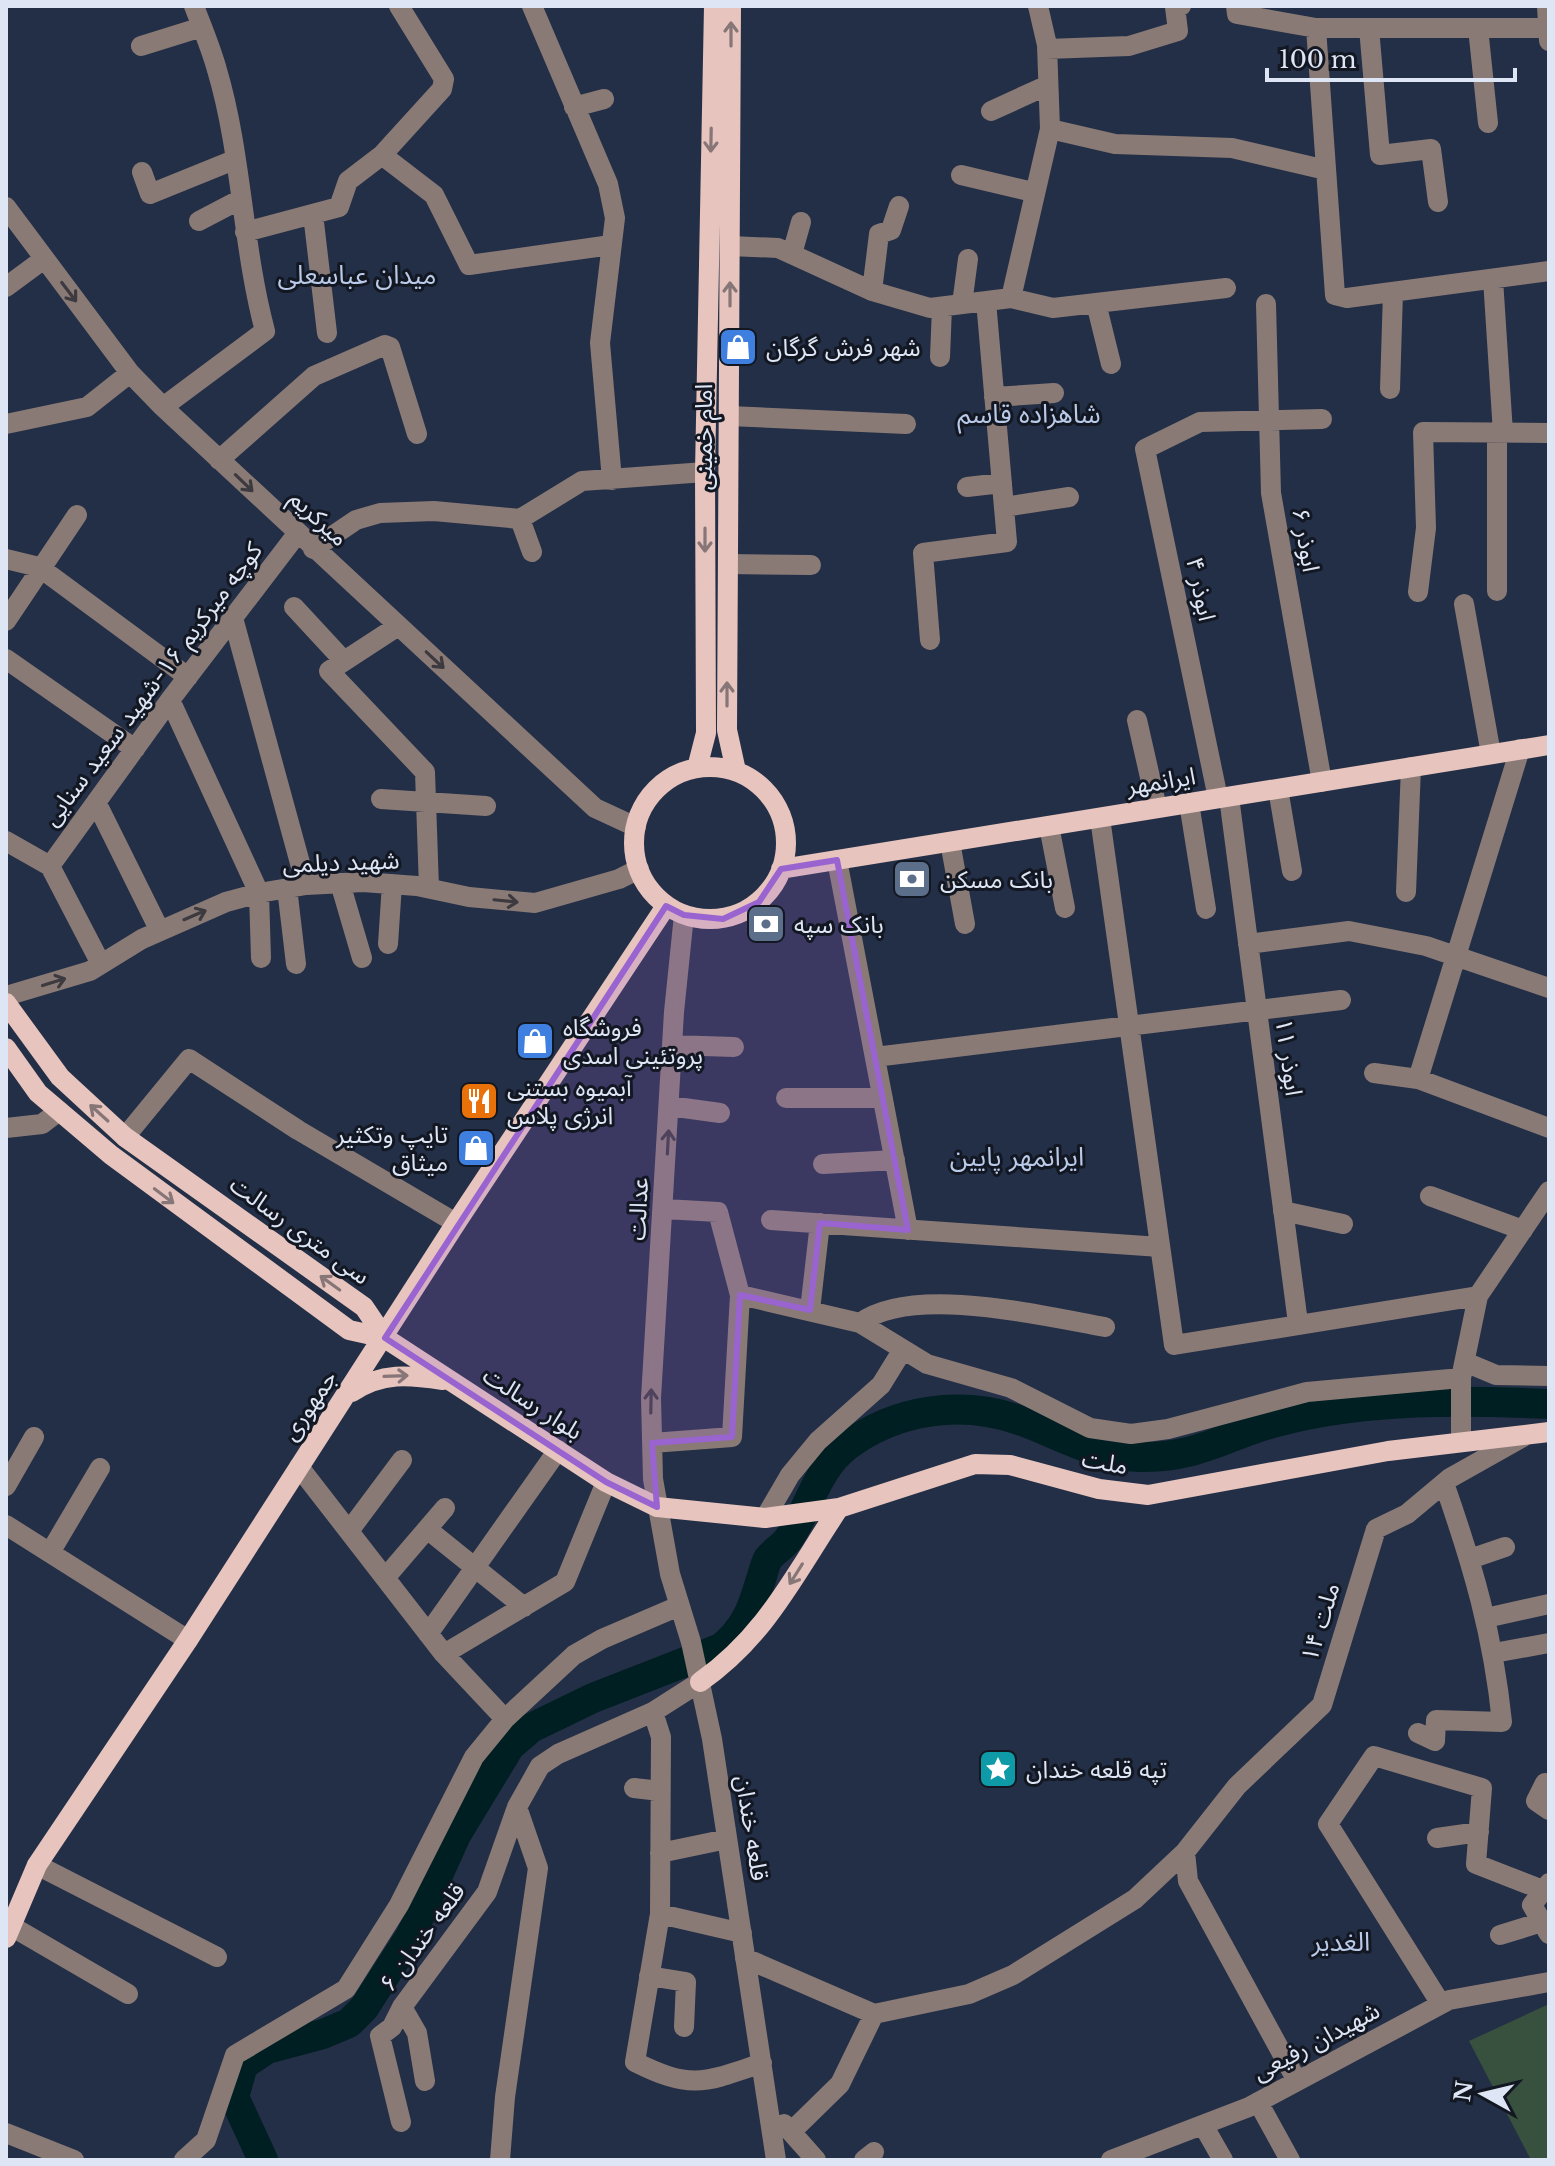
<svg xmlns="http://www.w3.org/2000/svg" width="1555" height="2166" viewBox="0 0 1555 2166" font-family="'Libre Baskerville','Noto Sans Arabic',serif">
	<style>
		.green { fill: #38513e }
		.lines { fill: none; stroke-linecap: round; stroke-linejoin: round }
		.river { stroke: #001f22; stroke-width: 30 }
		.minor { stroke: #8a7a76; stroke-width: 20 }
		.major { stroke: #e7c4bd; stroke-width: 20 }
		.oneway { stroke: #877677 }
		.oneway2 { stroke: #3c3a3f }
		.marked { fill: #9964d0; fill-opacity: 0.2; stroke: #9964d0; stroke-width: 6; stroke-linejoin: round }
		.labels { text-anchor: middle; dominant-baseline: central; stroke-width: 6; stroke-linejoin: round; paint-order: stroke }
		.poi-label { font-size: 24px; fill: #dee6f6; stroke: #121722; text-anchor: start }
		.street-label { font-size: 24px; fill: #dee6f6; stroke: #121722 }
		.neighbourhood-label { font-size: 26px; fill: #bacae9; stroke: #121722 }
	</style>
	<rect width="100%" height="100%" fill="#232f46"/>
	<path class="green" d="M1549 2004V2160H1531L1469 2041Z"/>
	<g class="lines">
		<path class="river" d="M263 2160 234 2097 243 2065 267 2049 323 2034 349 2023 364 2008 411 1935 456 1835 510 1746 531 1728 593 1698 721 1648C744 1630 752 1610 760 1582 763 1575 764 1566 768 1559 774 1551 784 1546 789 1538 810 1507 816 1470 847 1446 896 1409 961 1400 1019 1420 1064 1436 1088 1455 1139 1457 1200 1459 1231 1432 1284 1420 1371 1399 1460 1400 1549 1404"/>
		<path class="minor" d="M532 6 608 184 615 218 600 343 612 480
			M1236 6 1237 14 1316 28H1548
			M1547 6 1549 41
			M1316 28 1335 295 1347 298 1549 271
			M1369 28 1380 155 1431 149 1438 202
			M1478 28 1488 123
			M141 46 202 27
			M1047 49 1129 46 1178 31 1175 7 1181 6
			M574 107 604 99
			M991 111 1048 85
			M1050 129 1115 144 1232 148 1326 170
			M382 155 434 195 469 265 611 245
			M142 172 150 194 234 160
			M961 175 1033 192
			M6 207 130 373 163 407 595 808 636 827
			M313 214 327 333
			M199 221 241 199
			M245 232 339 207 348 181 382 155 442 89 444 79 399 6
			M730 246 778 248 872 291 930 308 1011 298 1053 308 1226 288
			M792 254 801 222
			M1493 279 1503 433
			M6 287 44 259
			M872 291 879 234 891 230 899 206
			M1011 298 1050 129 1047 45 1038 6
			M1096 303 1111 364
			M962 304 968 259
			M1266 304 1271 493 1322 782
			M940 357 942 307
			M1390 389 1393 292
			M994 397 1054 393
			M163 407 265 331C242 245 242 154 217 70 211 48 202 27 194 6
			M729 416 906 424
			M6 424 87 407 130 373
			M1497 433V591
			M219 460 314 376 385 345 390 347 417 434
			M967 487 1002 483
			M1004 507 1069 497
			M520 519 532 552
			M313 549 356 520 380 513 434 511 520 519 582 481 705 472
			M6 559 39 567 188 677
			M728 564 811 565
			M1418 592 1426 528 1423 432 1549 433
			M1464 604 1491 754
			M294 607 344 661
			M233 618 306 885
			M6 621 77 515
			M398 626 329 671 425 772 429 888
			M930 640 923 553 1007 542 986 301
			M6 659 135 749
			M170 700 259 893 261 958
			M1137 720 1157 808
			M1520 749 1418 1079 1549 1128
			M1278 789 1292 871
			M1229 797 1298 1323
			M1218 798 1145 449 1200 422 1322 419
			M381 799 486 806
			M96 802 160 931
			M1189 803 1206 909
			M1100 818 1174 1345 1478 1296
			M1049 826 1065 908
			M6 841 50 866 101 964
			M950 842 965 924
			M837 860 908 1230
			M50 866 170 700 297 534
			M340 883 362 958
			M287 888 296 964
			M1406 892 1411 767
			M684 915 674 1012 651 1398 653 1479 670 1574 691 1642 712 1739 776 2160
			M388 944 392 884
			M1248 944 1349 931 1426 946 1549 988
			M6 996 90 971 142 939 226 902 259 893 306 885 363 882 417 886 469 897 535 903 619 879 639 869
			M672 1045 734 1047
			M875 1057 1341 1000
			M1374 1073 1418 1079
			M786 1098H883
			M669 1106 720 1113
			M6 1128 42 1124 59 1111
			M125 1137 189 1059 298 1130 456 1223
			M823 1164 895 1160
			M1430 1196 1523 1230
			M1283 1211 1343 1224
			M771 1220 1160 1247
			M740 1295 860 1323 927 1364 1011 1388 1090 1428 1131 1434 1168 1429 1307 1392 1461 1378
			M810 1310 820 1223
			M860 1323C912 1284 1043 1316 1105 1327
			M1465 1362 1496 1375 1549 1376
			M1461 1440V1378L1478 1296 1549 1191
			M652 1443 732 1437 740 1295 718 1212 664 1209
			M299 1467 444 1654 505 1719
			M6 1486 34 1437
			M765 1518 790 1475 818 1441 881 1385 902 1351
			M6 1525 188 1640
			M427 1529 524 1607
			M349 1531 402 1460
			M51 1551 100 1468
			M1470 1559 1505 1547
			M385 1578 445 1508
			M1486 1618 1549 1604
			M428 1634 558 1450
			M1494 1653 1549 1643
			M444 1654 565 1582 606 1482
			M653 1712 661 1737 660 1914 635 2062C691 2090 704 2083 762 2063
			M1418 1733 1435 1741 1436 1720 1502 1722C1493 1634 1473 1566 1444 1483
			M1545 1783 1536 1801 1549 1810
			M634 1788 660 1791
			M1437 1838 1479 1832
			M1185 1852 1188 1881 1297 2081
			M660 1853 727 1839
			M37 1865 217 1957
			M1549 1883 1532 1905 1549 1934
			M660 1914 742 1933
			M11 1926 128 1994
			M1500 1935 1542 1922
			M745 1958 874 2014
			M649 1976 686 1982 684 2027
			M1441 2004 1328 1824 1374 1756 1482 1788 1476 1864 1543 1890
			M402 2007 417 2033 425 2081
			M874 2014 969 1994 1013 1975 1135 1899 1185 1852 1237 1786 1322 1705 1376 1529 1407 1514 1450 1478 1523 1437
			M1258 2102 1290 2160
			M401 2122 380 2036 392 2027 402 2007 487 1892 517 1807 540 1766 558 1754 653 1712 700 1682
			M784 2124 816 2160
			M1203 2125 1223 2160
			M791 2132 840 2084 874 2014
			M6 2133 74 2160
			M184 2160 206 2140 235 2055 346 1989 399 1905 474 1757 505 1719 574 1655 602 1639 679 1606
			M500 2160 505 2097 538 1868 517 1807
			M864 2160 874 2152
			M1111 2160 1249 2107 1449 2000 1549 1982"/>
		<path class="major" d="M731 6 727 730 736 771
			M634 843a76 76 0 1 1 152 0a76 76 0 1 1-152 0Z
			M697 768 706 733 705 472 714 6
			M781 869 1549 745
			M6 1003 60 1077 125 1137 364 1307 385 1338
			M6 1048 38 1093 111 1155 349 1330 385 1338 606 1482 657 1507 765 1518 839 1508 975 1464 1010 1465 1099 1489 1148 1495 1388 1451 1549 1432
			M352 1392C382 1372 409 1375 443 1380
			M700 1682C767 1635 794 1575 839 1508
			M6 1938 37 1865 188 1640 456 1223 666 906"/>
	</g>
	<defs><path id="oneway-shaft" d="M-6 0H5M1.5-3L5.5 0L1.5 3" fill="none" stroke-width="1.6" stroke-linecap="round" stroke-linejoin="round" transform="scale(2)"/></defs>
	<g class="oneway">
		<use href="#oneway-shaft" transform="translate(731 34) rotate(-90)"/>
		<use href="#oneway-shaft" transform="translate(711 140) rotate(91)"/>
		<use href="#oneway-shaft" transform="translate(730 294) rotate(-90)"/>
		<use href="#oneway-shaft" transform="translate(705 540) rotate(90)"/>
		<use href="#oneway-shaft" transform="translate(727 694) rotate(-90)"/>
		<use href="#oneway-shaft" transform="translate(99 1113) rotate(-138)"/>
		<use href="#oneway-shaft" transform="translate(164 1196) rotate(37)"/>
		<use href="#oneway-shaft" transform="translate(330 1283) rotate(-144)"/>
		<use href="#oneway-shaft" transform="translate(396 1376) rotate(-2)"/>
		<use href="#oneway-shaft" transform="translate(796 1574) rotate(122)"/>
	</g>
	<g class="oneway2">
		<use href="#oneway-shaft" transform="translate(69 292) rotate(53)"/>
		<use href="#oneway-shaft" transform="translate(244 483) rotate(44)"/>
		<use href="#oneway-shaft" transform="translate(435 660) rotate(43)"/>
		<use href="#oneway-shaft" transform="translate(506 901) rotate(6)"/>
		<use href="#oneway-shaft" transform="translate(195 915) rotate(-23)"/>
		<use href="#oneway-shaft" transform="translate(54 982) rotate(-17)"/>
		<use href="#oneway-shaft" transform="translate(668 1142) rotate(-87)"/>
		<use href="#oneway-shaft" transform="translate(651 1401) rotate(-89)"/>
	</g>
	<path class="marked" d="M837 860 908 1230 820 1223 810 1310 740 1295 732 1437 652 1443 657 1507 606 1482 385 1338 666 906 684 915 723 919 759 902 781 869Z"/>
	<defs>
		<g id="shop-square" transform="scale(2)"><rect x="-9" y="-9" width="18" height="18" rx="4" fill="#3f7fe0" stroke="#121722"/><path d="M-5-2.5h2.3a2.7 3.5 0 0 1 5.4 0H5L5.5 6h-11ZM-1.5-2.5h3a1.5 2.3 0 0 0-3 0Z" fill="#fff"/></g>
		<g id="bank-square" transform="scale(2)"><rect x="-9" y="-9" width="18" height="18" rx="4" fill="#5c6f8a" stroke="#121722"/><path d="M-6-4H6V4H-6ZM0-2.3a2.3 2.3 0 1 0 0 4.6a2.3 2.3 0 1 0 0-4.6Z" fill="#fff"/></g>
		<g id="restaurant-square" transform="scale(2)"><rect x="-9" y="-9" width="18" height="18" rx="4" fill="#e8710a" stroke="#121722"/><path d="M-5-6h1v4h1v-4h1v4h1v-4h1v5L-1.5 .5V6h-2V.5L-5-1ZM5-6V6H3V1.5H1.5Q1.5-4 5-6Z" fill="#fff"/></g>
		<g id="sight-square" transform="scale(2)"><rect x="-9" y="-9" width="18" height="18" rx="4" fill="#0f9aa8" stroke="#121722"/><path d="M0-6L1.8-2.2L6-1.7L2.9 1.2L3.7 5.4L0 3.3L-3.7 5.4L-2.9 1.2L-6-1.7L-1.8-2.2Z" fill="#fff"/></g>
	</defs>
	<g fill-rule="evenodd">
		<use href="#shop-square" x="738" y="347"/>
		<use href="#bank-square" x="912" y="879"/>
		<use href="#bank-square" x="766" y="924"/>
		<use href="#shop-square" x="535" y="1041"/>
		<use href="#restaurant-square" x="479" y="1101"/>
		<use href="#shop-square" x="476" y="1148"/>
		<use href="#sight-square" x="998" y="1769"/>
	</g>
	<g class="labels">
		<g class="poi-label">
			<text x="766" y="347">شهر فرش گرگان</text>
			<text x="940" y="879">بانک مسکن</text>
			<text x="794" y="924">بانک سپه</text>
			<text x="563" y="1027">فروشگاه<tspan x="563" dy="28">پروتئینی اسدی</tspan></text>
			<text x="507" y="1087">آبمیوه بستنی<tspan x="507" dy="28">انرژی پلاس</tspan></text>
			<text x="448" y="1134" text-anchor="end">تایپ وتکثیر<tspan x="448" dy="28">میثاق</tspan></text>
			<text x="1026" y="1769">تپه قلعه خندان</text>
		</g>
		<g class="street-label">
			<text transform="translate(703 437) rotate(-90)">امام خمینی</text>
			<text transform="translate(319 518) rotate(43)">میرکریم</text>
			<text transform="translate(1306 540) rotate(80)">ابوذر ۶</text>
			<text transform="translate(1201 589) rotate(78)">ابوذر ۴</text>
			<text transform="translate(152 684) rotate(-53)">کوچه میرکریم ۱۶-شهید سعید سنایی</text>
			<text transform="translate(1161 781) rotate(-9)">ایرانمهر</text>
			<text transform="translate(341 862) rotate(-2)">شهید دیلمی</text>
			<text transform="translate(1289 1057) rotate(82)">ابوذر ۱۱</text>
			<text transform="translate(638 1209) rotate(-87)">عدالت</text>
			<text transform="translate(300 1230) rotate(36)">سی متری رسالت</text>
			<text transform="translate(533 1403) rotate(33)">بلوار رسالت</text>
			<text transform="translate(309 1405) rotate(-56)">جمهوری</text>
			<text transform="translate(1105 1462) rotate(10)">ملت</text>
			<text transform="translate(1320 1622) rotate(-73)">۱۴ ملت</text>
			<text transform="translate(752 1828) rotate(81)">قلعه خندان</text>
			<text transform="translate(422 1937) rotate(-54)">۶ قلعه خندان</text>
			<text transform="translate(1316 2041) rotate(-28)">شهیدان رفیعی</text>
		</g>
		<g class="neighbourhood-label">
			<text x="357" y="275">میدان عباسعلی</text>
			<text x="1029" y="414">شاهزاده قاسم</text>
			<text x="1017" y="1157">ایرانمهر پایین</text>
			<text x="1341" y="1942">الغدیر</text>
		</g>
	</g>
	<rect width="1555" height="2166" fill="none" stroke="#dee6f6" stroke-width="16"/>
	<g transform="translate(1483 2094) rotate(278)" stroke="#121722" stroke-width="6" paint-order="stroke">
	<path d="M0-6L14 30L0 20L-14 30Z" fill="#dee6f6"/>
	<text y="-12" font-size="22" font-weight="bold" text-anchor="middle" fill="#dee6f6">N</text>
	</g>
	<path d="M1267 68v12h248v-12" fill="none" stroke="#dee6f6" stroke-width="4"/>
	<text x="1279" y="68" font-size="24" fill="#dee6f6" stroke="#121722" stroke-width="6" paint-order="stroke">100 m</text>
</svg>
